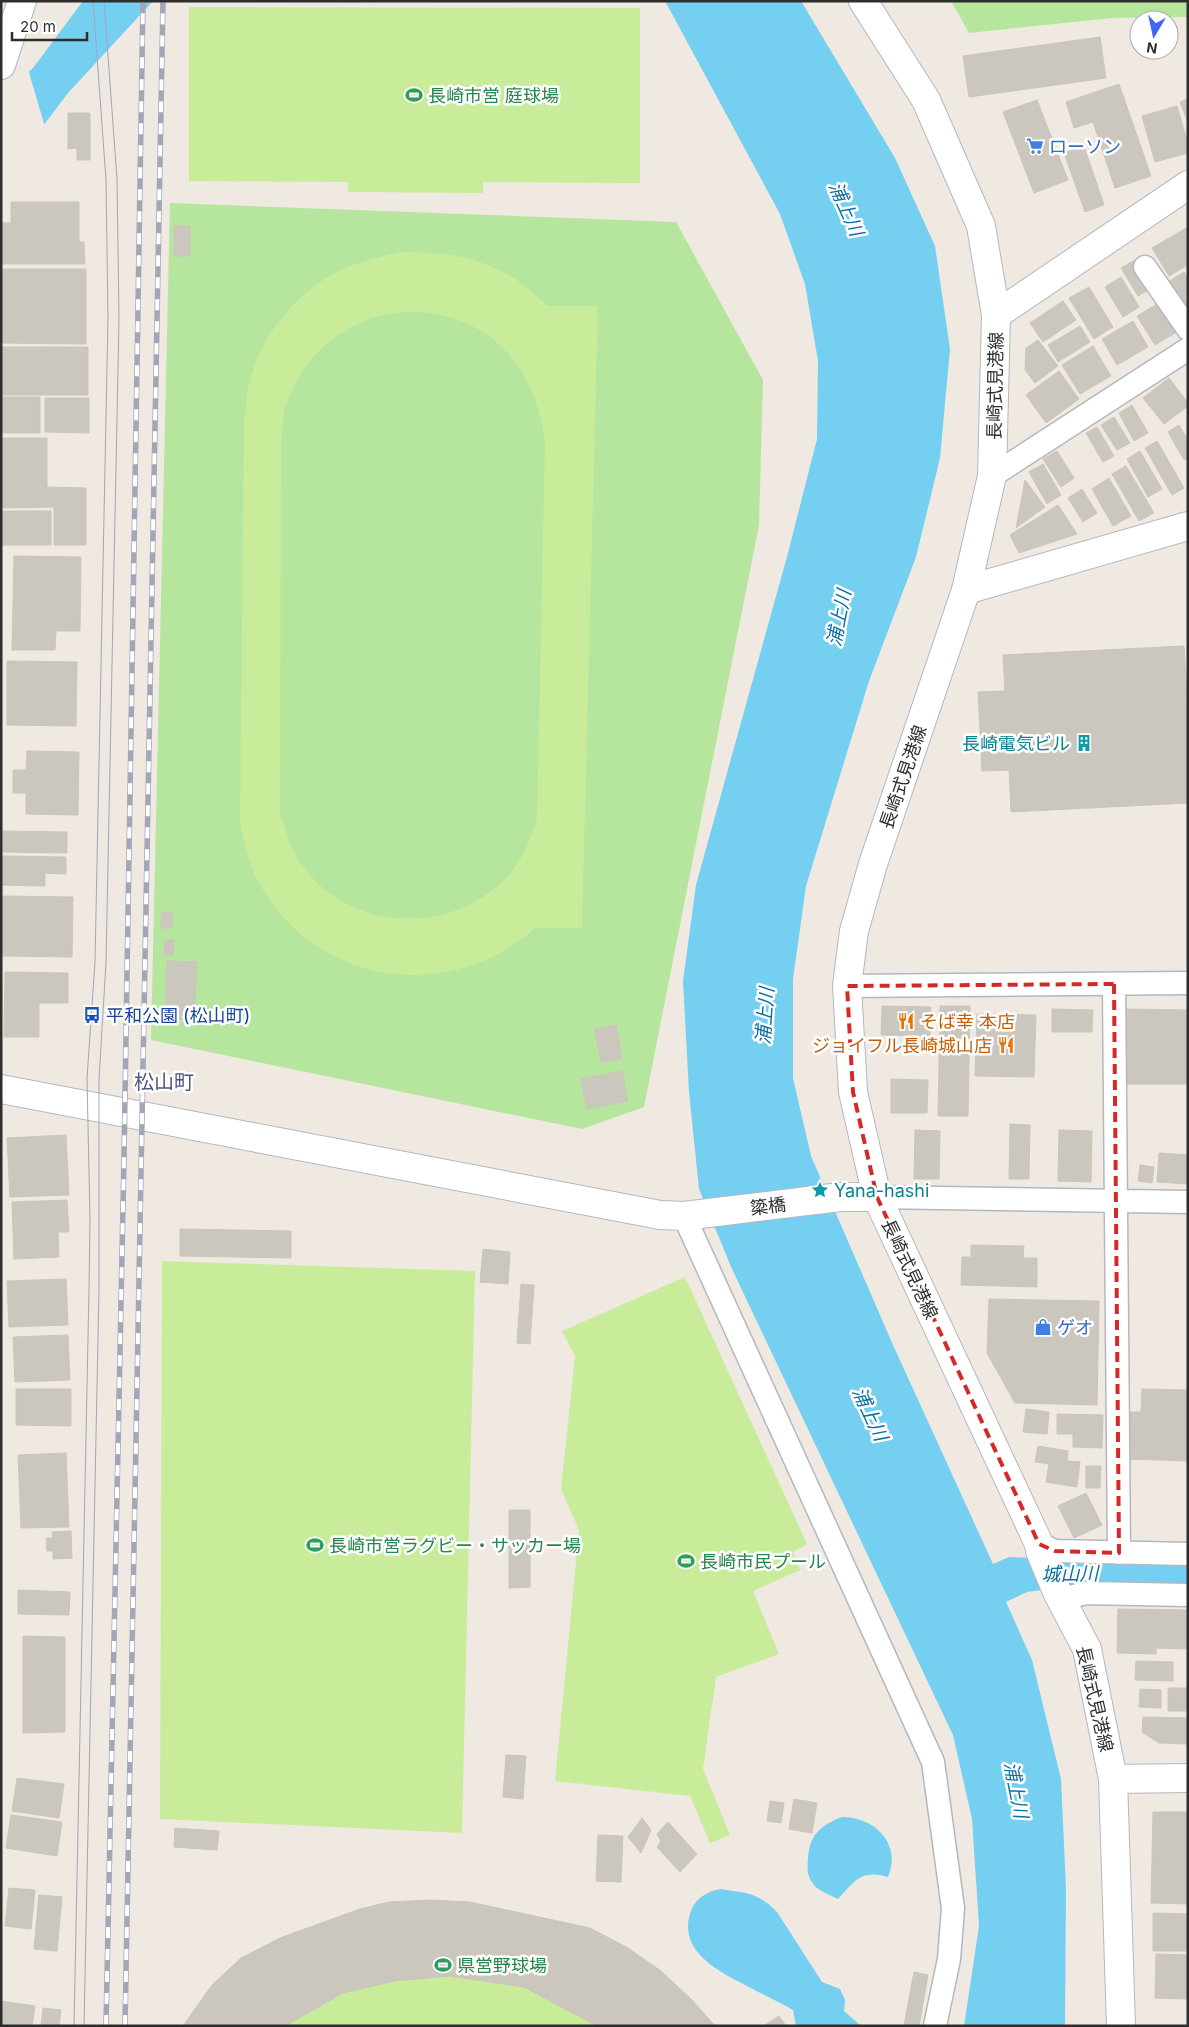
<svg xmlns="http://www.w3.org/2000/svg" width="1189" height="2027" viewBox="0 0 1189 2027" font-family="Inter,'Noto Sans JP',sans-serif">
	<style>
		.green { fill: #b6e59e }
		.pitch { fill: #c9ec9a; fill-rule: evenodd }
		.water { fill: #75cff0 }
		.pier { fill: #efe9e1 }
		.building { fill: #cbc7bf; stroke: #cbc5ba }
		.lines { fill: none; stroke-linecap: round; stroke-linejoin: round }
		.minor-casing { stroke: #b4b7c1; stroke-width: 25 }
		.tertiary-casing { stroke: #b4b7c1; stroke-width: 30 }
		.secondary-casing { stroke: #b4b7c1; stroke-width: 30 }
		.minor { stroke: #fff; stroke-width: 22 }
		.tertiary { stroke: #fff; stroke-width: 28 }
		.secondary { stroke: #fff; stroke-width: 28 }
		.tram { stroke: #a3a6b8; stroke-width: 1 }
		.rail-casing { stroke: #a3a6b8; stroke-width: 5.5 }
		.rail { stroke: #fff; stroke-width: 4; stroke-dasharray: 11; stroke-linecap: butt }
		.marked { fill: none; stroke: #d62828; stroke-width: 4; stroke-dasharray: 10 6; stroke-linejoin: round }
		.labels { text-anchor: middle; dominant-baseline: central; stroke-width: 5; stroke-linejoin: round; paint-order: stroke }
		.leisure-label { font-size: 18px; fill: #27864d; stroke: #fff; text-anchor: start }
		.shop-label { font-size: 18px; fill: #366cbe; stroke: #fff; text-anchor: start }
		.street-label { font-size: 18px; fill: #2e2e2e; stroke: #fff }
		.culture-label { font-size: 18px; fill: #0d838f; stroke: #fff; text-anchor: end }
		.transit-label { font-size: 18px; fill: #164399; stroke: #fff; text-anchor: start }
		.food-label { font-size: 18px; fill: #c56008; stroke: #fff; text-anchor: start }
		.water-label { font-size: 19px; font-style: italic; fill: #0d6fa3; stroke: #fff }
		.quarter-label { font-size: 20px; fill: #4d5680; stroke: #fff }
	</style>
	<rect width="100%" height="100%" fill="#efe9e1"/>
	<path class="green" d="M951 1H1188V17L1112 18 969 33Z
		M170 203 676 222 763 380 759 525 644 1107 582 1129 151 1040Z"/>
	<path class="pitch" d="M189 7 640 8V183L483 182V193L348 192V182L189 181Z
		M400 252C458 251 506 262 547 306H598L582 928H535C448 1007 309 984 256 877 248 860 244 841 240 823L244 420C246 410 246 399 248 389 258 339 295 292 341 270 360 261 380 257 400 252ZM407 312C417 312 428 312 438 314 504 329 537 377 545 443L537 819C531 836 526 853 515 867 463 937 348 936 300 862 290 846 285 830 280 813L281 440C282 431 283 421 284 413 295 367 332 330 376 317 386 314 397 313 407 312Z
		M162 1261 475 1271 462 1833 160 1819Z
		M685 1277 807 1544 793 1552 800 1570 753 1591 779 1654 716 1677 703 1769 730 1835 710 1843 690 1796 555 1781 579 1530 561 1489 575 1356 562 1331Z
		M449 1976 524 1987 597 2026H285L343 1993 395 1981Z"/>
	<path class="water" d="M83 1H153L68 93 43 126 20 79 33 68Z
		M665 1H801L895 158 935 246 950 349 940 458 916 557 869 681 806 886 793 979V1078L811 1156 893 1345 993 1564 1009 1557 1115 1562 1188 1563V1586L1084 1584 1027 1592 1006 1602 1032 1660 1061 1779 1066 1889 1065 2026H964L979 1926 972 1819 953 1735 732 1269 699 1189 689 1092 683 981 696 885 788 553 817 439 818 361 805 284 780 214Z
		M842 1817C875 1817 902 1844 888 1877 860 1869 854 1882 838 1899 830 1895 819 1891 814 1885 807 1876 807 1870 808 1859 809 1835 821 1825 842 1817Z
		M720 1889C746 1893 758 1892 777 1912L822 1982 840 1989 845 2000 844 2011 861 2026H796L793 2010C779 2002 764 1995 749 1987 722 1973 678 1953 690 1914 694 1899 706 1892 720 1889Z"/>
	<path class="pier" d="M28 69 45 127 6 197 1 202V101L19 77Z"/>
	<path class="building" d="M1100 37 1106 78 969 97 963 56Z
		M1119 84 1151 176 1115 188 1093 122 1074 128 1066 102Z
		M1188 99V122L1180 102Z
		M1037 100 1068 180 1034 193 1003 112Z
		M1177 106 1188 144V153L1155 162 1142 116Z
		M68 113H90V160H77V148L68 149Z
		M1084 146 1104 205 1085 212 1064 153Z
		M11 202H79V242H84L85 264H1V223H11Z
		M174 226H190V256H174Z
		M1188 227V265L1169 276 1152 248Z
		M1135 260 1152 288 1138 296 1121 268Z
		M1 269H86V344L1 343Z
		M1184 272 1188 278V314L1168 282Z
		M1121 277 1139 307 1123 317 1105 287Z
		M1089 287 1113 327 1094 339 1069 298Z
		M1164 300 1182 329 1155 345 1137 316Z
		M1063 301 1076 320 1043 342 1030 323Z
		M1133 321 1148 347 1117 365 1102 339Z
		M1080 326 1090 342 1058 362 1048 345Z
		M1038 340 1058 366 1035 383 1025 370 1026 348Z
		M1093 346 1111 376 1080 394 1062 365Z
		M1 347H88V395H1Z
		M1059 371 1079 399 1046 423 1026 395Z
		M1169 378 1188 403V406L1164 424 1143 398Z
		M1 397H40V433H1Z
		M45 398H89V433L45 432Z
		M1132 405 1148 433 1134 441 1119 413Z
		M1114 417 1130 443 1117 450 1101 425Z
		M1179 425 1188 440V458L1184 460 1168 432Z
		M1097 427 1114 456 1103 462 1086 433Z
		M1 438H47V487L86 488V545H54V507L1 508Z
		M1157 441 1184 488 1172 495 1145 448Z
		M1057 451 1074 478 1061 487 1043 459Z
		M1140 451 1162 489 1148 497 1127 459Z
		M1043 464 1061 495 1047 504 1029 472Z
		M1126 466 1154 513 1139 521 1112 474Z
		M1109 478 1131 516 1113 526 1092 489Z
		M1025 480 1045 507 1016 528Z
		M1082 489 1097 513 1083 522 1068 498Z
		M1058 505 1077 534 1019 553 1010 535Z
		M1 511H51V545H1Z
		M14 556 81 557 80 631H56L55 650H12Z
		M1184 646 1188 716V803L1011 812 1009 770 982 771 978 692 1005 691 1003 655Z
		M7 661 77 662 76 726 7 725Z
		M27 751 79 752 78 815 26 814V793H13V770H26Z
		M3 831 67 832V853L3 852Z
		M1 856 66 857V874L45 873V886L1 885Z
		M1 896 73 897 72 957 1 956Z
		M172 912V928H161V913Z
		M165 940H174L173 955H164Z
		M167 961 197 962 194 1020 165 1018Z
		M5 972 68 973V1003H39V1037H4Z
		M882 1006 931 1007 930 1036 881 1035Z
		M940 1006H970L968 1116H938Z
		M1052 1009 1093 1010 1092 1032H1052Z
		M1125 1009 1188 1010V1084H1125Z
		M977 1014 1036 1015 1034 1077 975 1076Z
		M616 1025 622 1059 601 1062 594 1029Z
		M622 1071 628 1101 587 1109 581 1079Z
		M891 1079 928 1080 927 1113H891Z
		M1010 1124 1030 1125 1029 1179H1009Z
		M915 1130 940 1131 939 1179H914Z
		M1059 1130 1092 1131 1091 1182 1058 1181Z
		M66 1135 69 1195 10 1197 7 1138Z
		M1159 1153 1188 1155V1184L1157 1182Z
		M1140 1165 1154 1167 1152 1183 1138 1181Z
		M67 1200 69 1232H58L59 1257 14 1259 12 1202Z
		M180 1229 291 1231V1258L180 1256Z
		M971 1245 1024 1246 1023 1258H1037V1287L961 1285 962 1257H971Z
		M483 1249 510 1252 508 1284 480 1282Z
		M66 1279 68 1325 9 1327 7 1281Z
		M521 1284 534 1285 530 1344 517 1343Z
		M989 1299 1099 1301 1097 1405 1015 1403 987 1353Z
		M68 1335 70 1380 15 1382 13 1337Z
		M16 1389H71V1426L16 1425Z
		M1142 1389 1188 1390V1461L1126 1459 1127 1412H1141Z
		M1026 1409 1049 1412 1047 1434 1023 1432Z
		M1057 1414 1103 1415 1102 1448 1073 1447V1434H1057Z
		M1038 1446 1068 1451 1067 1461 1080 1462 1077 1487 1046 1482 1049 1464 1035 1462Z
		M66 1453 69 1527 21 1528 18 1455Z
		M1086 1466H1101L1100 1488H1086Z
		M1086 1493 1102 1525 1074 1538 1058 1506Z
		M509 1510H530V1587L509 1588Z
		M71 1531 72 1558 53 1559V1551H47L46 1538H53L52 1532Z
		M18 1590 70 1592 69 1615 18 1614Z
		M1118 1609 1188 1610V1649L1156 1648V1654L1117 1653Z
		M23 1636 65 1637V1732L23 1733Z
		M1136 1661 1173 1662V1681L1135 1680Z
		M1168 1688H1188V1711H1168Z
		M1140 1689 1161 1690V1708L1139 1707Z
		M1143 1717 1188 1718V1744L1159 1743 1142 1732Z
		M506 1755 526 1756 523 1799 503 1797Z
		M17 1778 64 1784 59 1818 12 1811Z
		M794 1799 817 1803 812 1833 789 1829Z
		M770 1801 784 1803 781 1823 767 1821Z
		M1153 1812H1188V1904L1151 1903Z
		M11 1815 62 1822 57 1856 6 1848Z
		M642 1818 651 1830 641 1853 628 1837Z
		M668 1822 697 1854 680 1872 657 1847 661 1841 657 1834Z
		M175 1828 219 1831 217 1850 174 1847Z
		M598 1835 623 1836 621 1882 596 1881Z
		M9 1888 35 1890 31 1929 5 1926Z
		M39 1895 62 1897 57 1951 34 1949Z
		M428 1900 470 1902 590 1928 628 1948 661 1971 692 2000 715 2026H597L524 1987 449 1976 395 1981 343 1993 285 2026H183L212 1985 241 1958 280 1938 360 1909 389 1902Z
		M1153 1913 1188 1914V1951H1153Z
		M1156 1954 1188 1955V1999L1155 1998Z
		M914 1972 928 1975 919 2026H909L904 2025Z
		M1 2001 35 2006 32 2026H1Z
		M43 2008 61 2010 59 2026H41Z
		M779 2016 786 2026H766L765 2025Z"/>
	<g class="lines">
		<g class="minor-casing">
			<path id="minor" d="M1145 267 1188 329
				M992 476 1188 349
				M1114 984 1119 1553
				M847 986 1188 983
				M877 1197 1188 1202
				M684 1216 933 1762 953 1908 949 1959 935 2026
				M1039 1544 1055 1551 1188 1554
				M1062 1599 1086 1593 1188 1595"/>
		</g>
		<g class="tertiary-casing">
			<path id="tertiary" d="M1 65 22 1
				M996 315 1188 185
				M966 590 1188 526
				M1 1089 660 1215 684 1216 840 1197H877
				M1113 1779 1121 2026"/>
		</g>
		<g class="secondary-casing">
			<path id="secondary" d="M863 1 926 100 981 226 996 315 992 476 966 590 873 864 854 931 847 986 853 1092 877 1197 1039 1544 1040 1551 1058 1594 1087 1649 1113 1779 1188 1778"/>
		</g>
		<use href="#minor" class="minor"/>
		<use href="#tertiary" class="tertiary"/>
		<use href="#secondary" class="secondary"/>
		<path class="tram" d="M74 2026 89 1289 90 1220 87 1078 95 962 108 318 106 180 93 1
			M84 2026 99 1289V1079L106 963 119 318 117 179 104 1"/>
		<g class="rail-casing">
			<path id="rail" d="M106 2026 124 1158 143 1
				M125 2026 163 1"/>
		</g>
		<use href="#rail" class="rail"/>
	</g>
	<path class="marked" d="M1114 984 1119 1553 1055 1551 1039 1544 877 1197 853 1092 847 986Z"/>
	<defs>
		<g id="stadium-bare" transform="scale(1.35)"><path d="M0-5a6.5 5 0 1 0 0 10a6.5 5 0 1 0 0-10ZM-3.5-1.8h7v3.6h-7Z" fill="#2e9e5b" stroke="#fff" stroke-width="2.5" paint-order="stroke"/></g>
		<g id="supermarket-bare" transform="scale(1.35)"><path d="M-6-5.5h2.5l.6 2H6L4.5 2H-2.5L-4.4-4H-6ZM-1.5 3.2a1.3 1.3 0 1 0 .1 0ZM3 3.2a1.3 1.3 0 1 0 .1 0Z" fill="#3f7fe0" stroke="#fff" stroke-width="2.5" paint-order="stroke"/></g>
		<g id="building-bare" transform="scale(1.35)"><path d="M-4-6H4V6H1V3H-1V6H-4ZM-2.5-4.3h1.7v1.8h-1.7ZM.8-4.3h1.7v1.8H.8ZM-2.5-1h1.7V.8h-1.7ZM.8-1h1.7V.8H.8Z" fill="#0f9aa8" stroke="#fff" stroke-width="2.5" paint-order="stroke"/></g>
		<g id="bus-bare" transform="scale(1.35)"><path d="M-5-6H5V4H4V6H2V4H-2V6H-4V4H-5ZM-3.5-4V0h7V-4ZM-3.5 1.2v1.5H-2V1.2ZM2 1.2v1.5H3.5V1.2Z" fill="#1a4fb4" stroke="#fff" stroke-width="2.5" paint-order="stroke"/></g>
		<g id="restaurant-bare" transform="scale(1.35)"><path d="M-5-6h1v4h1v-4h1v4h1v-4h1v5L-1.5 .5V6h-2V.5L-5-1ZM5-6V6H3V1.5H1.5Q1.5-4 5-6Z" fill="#e8710a" stroke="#fff" stroke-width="2.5" paint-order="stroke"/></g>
		<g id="sight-bare" transform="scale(1.35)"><path d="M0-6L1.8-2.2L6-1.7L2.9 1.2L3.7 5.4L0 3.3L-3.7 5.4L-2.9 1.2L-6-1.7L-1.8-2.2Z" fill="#0f9aa8" stroke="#fff" stroke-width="2.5" paint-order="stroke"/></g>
		<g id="shop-bare" transform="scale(1.35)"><path d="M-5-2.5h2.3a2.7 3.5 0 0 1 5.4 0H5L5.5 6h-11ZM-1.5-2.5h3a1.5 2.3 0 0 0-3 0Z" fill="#3f7fe0" stroke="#fff" stroke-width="2.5" paint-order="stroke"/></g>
	</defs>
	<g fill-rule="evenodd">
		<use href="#stadium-bare" x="414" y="95"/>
		<use href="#supermarket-bare" x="1035" y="146"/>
		<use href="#building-bare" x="1084" y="743"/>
		<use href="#bus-bare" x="92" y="1015"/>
		<use href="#restaurant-bare" x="906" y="1021"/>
		<use href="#restaurant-bare" x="1006" y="1045"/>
		<use href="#sight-bare" x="820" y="1190"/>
		<use href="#shop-bare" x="1043" y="1327"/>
		<use href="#stadium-bare" x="315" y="1545"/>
		<use href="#stadium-bare" x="686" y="1561"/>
		<use href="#stadium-bare" x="443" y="1965"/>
	</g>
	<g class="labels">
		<g class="leisure-label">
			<text x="428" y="95">長崎市営 庭球場</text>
			<text x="329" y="1545">長崎市営ラグビー・サッカー場</text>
			<text x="700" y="1561">長崎市民プール</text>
			<text x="457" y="1965">県営野球場</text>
		</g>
		<g class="shop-label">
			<text x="1049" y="146">ローソン</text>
			<text x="1057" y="1327">ゲオ</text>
		</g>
		<g class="street-label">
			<text transform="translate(995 386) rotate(-89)">長崎式見港線</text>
			<text transform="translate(903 777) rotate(-71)">長崎式見港線</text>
			<text transform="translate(768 1206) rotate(-7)">簗橋</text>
			<text transform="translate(910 1269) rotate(65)">長崎式見港線</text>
			<text transform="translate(1095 1699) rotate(77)">長崎式見港線</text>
		</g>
		<g class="culture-label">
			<text x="1070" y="743">長崎電気ビル</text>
			<text x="834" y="1190" text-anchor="start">Yana-hashi</text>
		</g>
		<g class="transit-label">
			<text x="106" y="1015">平和公園 (松山町)</text>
		</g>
		<g class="food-label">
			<text x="920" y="1021">そば幸 本店</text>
			<text x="992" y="1045" text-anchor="end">ジョイフル長崎城山店</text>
		</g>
		<g class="water-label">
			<text transform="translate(846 209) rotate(66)">浦上川</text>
			<text transform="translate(839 618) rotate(-79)">浦上川</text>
			<text transform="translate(765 1016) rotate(-86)">浦上川</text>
			<text transform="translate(870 1414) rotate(65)">浦上川</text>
			<text transform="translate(1070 1574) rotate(-1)">城山川</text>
			<text transform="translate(1016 1790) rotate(79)">浦上川</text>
		</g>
		<g class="quarter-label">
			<text x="164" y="1082">松山町</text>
		</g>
	</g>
	<rect width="1189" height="2027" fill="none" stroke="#2e2e2e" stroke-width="5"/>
	<g transform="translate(1154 35) rotate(189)"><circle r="24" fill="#ffffff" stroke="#ababab"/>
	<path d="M0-4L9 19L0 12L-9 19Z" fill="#4264fb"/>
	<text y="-8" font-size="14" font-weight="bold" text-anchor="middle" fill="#2e2e2e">N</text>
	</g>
	<path d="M12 32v8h75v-8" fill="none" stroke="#2e2e2e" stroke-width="2.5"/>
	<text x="20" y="32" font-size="15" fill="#2e2e2e" stroke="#ffffff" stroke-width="4" paint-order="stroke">20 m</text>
</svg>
